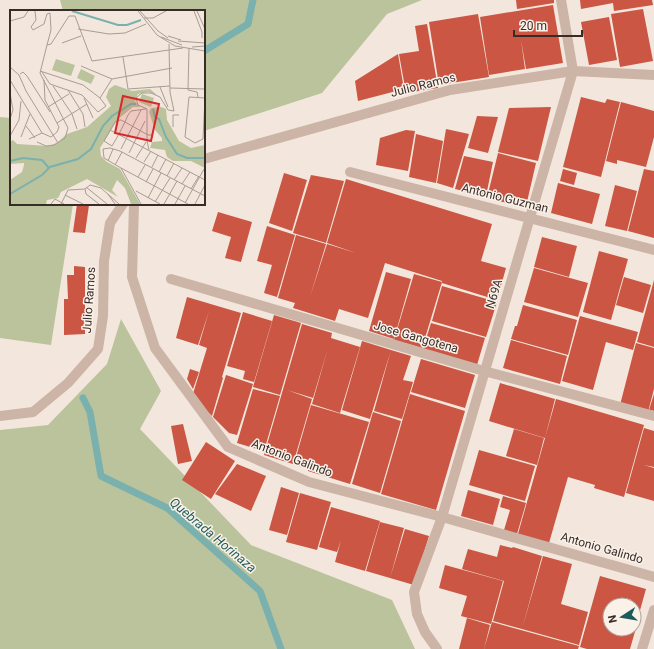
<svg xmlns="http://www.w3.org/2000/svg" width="654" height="649" viewBox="0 0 654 649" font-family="Roboto,sans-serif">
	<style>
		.green { fill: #bac39b }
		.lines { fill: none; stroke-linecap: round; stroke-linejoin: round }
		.stream { stroke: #7ab1ae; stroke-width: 7 }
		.building { fill: #ca5643 }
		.minor { stroke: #ccb4a7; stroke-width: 10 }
		.labels { text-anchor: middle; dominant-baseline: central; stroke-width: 3; stroke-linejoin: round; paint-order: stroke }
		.street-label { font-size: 12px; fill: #382c28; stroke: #faf1e9 }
		.water-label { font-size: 13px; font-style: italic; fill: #1c5b59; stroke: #faf1e9 }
		.inset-river { fill: none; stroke: #7ab1ae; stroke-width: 2 }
		.inset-road { fill: none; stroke: #a89c94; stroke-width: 1 }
		.view { fill: #d62828; fill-opacity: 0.15; stroke: #d62828; stroke-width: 2 }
		.inset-edge { fill: none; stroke: #382c28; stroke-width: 2 }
	</style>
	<rect width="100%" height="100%" fill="#f3e6dc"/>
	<path class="green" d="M60 0H422L387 14 322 93 204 131V11H63Z
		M0 117 11 118V204H73L51 345 0 338Z
		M121 319 161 391 140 429 251 545 392 600 415 649H0V430L48 425 107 364Z"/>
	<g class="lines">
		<path class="stream" d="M204 51 248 24 253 0
			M83 398 90 412 101 476 167 508 260 591 281 649"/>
	</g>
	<path class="building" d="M516 0H554V3L517 9Z
		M580 0H652L653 5 614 11 613 3 581 9Z
		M553 5 563 63 526 69 521 40 525 69 489 75 480 17Z
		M643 9 653 61 620 67 611 14Z
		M478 14 489 77 439 85 429 22Z
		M609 17 617 60 589 65 581 22Z
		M427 24 438 88 406 93 399 54 419 51 415 26Z
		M398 54 404 89 358 101 355 81Z
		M581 97 605 103 607 99 620 102 601 177 563 167Z
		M621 102 654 111V137L646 167 617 160V164L606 161Z
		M551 107 538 161 498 152 509 108Z
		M477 116 498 117 488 153 468 148Z
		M446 129 469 134 453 188 437 183Z
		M406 130 415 131 408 171 376 165 380 138Z
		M416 134 443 141 436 183 409 177Z
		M498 153 536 163 527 202 512 198 511 204 487 198Z
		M464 156 493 162 486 196 455 189Z
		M563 169 577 173 574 185 560 181Z
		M644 169 654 171V238L628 231Z
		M284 173 307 180 292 231 269 223Z
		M311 175 344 181 326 243 293 233Z
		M346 179 492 224 481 261 506 268 497 300 442 283V281L385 263 368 318 339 309 335 321 293 308 295 303 278 298 296 235 326 244 310 297 327 244 356 253 327 243Z
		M558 183 600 194 592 224 551 213Z
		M615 185 637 191 627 231 605 226Z
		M77 204 89 205 85 233 73 232Z
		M218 212 252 222 241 262 225 258 231 237 212 231Z
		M267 226 295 235 277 297 264 293 272 265 257 261Z
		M542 237 577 246 569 277 534 267Z
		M599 251 628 259 611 320 583 312Z
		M74 266 85 267V334L64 335V299H68L67 275H74Z
		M534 268 588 283 578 317 524 302Z
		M386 272 411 279 394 339 369 331Z
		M414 274 442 282 422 348 394 340Z
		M624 277 651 285 643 313 616 305Z
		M654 280V347L637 342Z
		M442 286 497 302 486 337 432 321Z
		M187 297 241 313 222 377 223 378 212 416 192 397 207 348 199 345 209 311 198 345 176 338Z
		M523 305 577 320 568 355 511 339 515 326H517Z
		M243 312 272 321 254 382 243 379 245 371 227 366Z
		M274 315 301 323 280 395 253 387Z
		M580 316 638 332 633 350 606 342 593 390 562 381Z
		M431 323 485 338 477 365 423 349Z
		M302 324 332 333 331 338 360 347 340 413 312 404 328 348 313 398 287 390 312 399 293 464 264 455Z
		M511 340 567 356 560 384 503 368Z
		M362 341 391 350 370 419 342 410Z
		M636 343 654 348V389L648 412 620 405Z
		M391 350 411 356 403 380 413 382 402 419 374 411Z
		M421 359 475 375 465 408 411 392Z
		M190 369 199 372 193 389 187 379Z
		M226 375 253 384 237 435 229 433 213 417Z
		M500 383 555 399 545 438 489 421Z
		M253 389 280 396 264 451 237 443Z
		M410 394 465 411 436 510 381 494Z
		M654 394V411L649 410Z
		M556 399 644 425 624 497 594 488 595 485 568 477 549 543 518 534Z
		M311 405 369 422 350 484 308 471V469L294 464Z
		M373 412 401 421 380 493 352 484Z
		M183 424 192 461 178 464 171 426Z
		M644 428 654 431V467L644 465 654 468V501L626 493Z
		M514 429 544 438 537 465 506 456Z
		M206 442 235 461 211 499 182 480Z
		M479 450 535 466 525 501 469 485Z
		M237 464 266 476 251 511 215 494Z
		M281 487 299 493 287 535 269 530Z
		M468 490 500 499 493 525 461 516Z
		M300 493 331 502 317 550 286 542Z
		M503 496 526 503 517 534 504 530 510 510 500 507Z
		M331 507 380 521 365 571 335 562 341 540 337 552 319 547Z
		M380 522 404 528 390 578 366 571Z
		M405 529 429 536 414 585 390 578Z
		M500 545 512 548 513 547 542 556 522 629 493 621 504 581 462 569 468 549 497 557Z
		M543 556 572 564 561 604 588 612 579 645 522 629Z
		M445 565 503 581 491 624 461 616 467 596 439 588Z
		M600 576 646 589 635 628 634 627V605H610V629L636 628 630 649H587L580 647Z
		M467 618 490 625 484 649H459Z
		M492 622 579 646 578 649H484Z"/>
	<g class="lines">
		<path class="minor" d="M204 159 450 90 573 71 654 75
			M350 172 654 250
			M134 204 132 277 155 348 228 447 309 482 442 517 654 577
			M171 279 484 371 654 416
			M0 416 33 412 68 383 98 349 103 316 104 261 110 223 123 204
			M437 649 425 632 417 614 414 592 442 517 573 71 561 0
			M642 649 654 610"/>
	</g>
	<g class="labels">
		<g class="street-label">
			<text transform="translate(423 85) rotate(-14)">Julio Ramos</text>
			<text transform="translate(505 198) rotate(14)">Antonio Guzman</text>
			<text transform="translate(494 294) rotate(-73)">N69A</text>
			<text transform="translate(89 300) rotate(-86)">Julio Ramos</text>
			<text transform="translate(416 337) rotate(16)">Jose Gangotena</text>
			<text transform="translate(292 458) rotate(21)">Antonio Galindo</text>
			<text transform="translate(602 548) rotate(16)">Antonio Galindo</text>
		</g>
		<g class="water-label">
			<text transform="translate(213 535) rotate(40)">Quebrada Horinaza</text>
		</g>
	</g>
	<g transform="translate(10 10)">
		<rect width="195" height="195" fill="#f3e6dc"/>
		<path d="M46 49 65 55 61 66 42 60ZM71 59 85 66 81 74 67 68ZM105 75 122 81 140 79 147 85 138 82 128 84 125 91 130 97H123L108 109 90 138 91 146 97 152 110 159 130 194H121L115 178 107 170 102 180 108 187 77 169 51 182 48 188 37 190 36 194H0V170L12 162 14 155V153L0 154V132L3 130 7 134 39 136 47 133 57 124 77 117 101 96 96 87 99 79ZM132 84 144 88 141 97 129 92ZM151 97 156 99 157 110 169 131 181 138 195 135V158L181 151H163L157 147 155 140 140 138 142 132 152 131V128L145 120 139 102 141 98Z" fill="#bac39b"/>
		<path class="inset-river" d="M62 1 108 15H117L131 10M143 99 145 107 149 109 156 127 167 144 177 148H195M0 151 13 148 32 150 39 158M0 184 32 165 40 157 68 149 81 139 93 116 102 106 121 94H126"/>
		<path class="inset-road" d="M25 1 26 10 21 17 23 20 34 14 37 4 40 3 41 20 37 35 41 34 59 6H65L82 51 173 38M128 1 147 25M130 1 148 21M184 1 192 22V28M187 1 195 19M134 8H143L156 1M0 11 14 7 18 1M68 19 99 24 115 23 136 14M148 21 158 28M147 25 165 36 195 41M158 26 171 30M151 27 172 35M168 31 195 33M52 33 71 26M182 37 195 36M179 38 178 80 187 82 188 87M113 47 118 79 160 76M71 56 102 69M0 57 9 65 16 81 48 133M30 61 73 75 90 88 96 96 88 102 72 85 40 74 32 62M10 64 13 62 17 66 40 102M102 69 162 58M0 70 32 123 41 127 47 122 49 117 35 90 34 70M43 76 62 104 67 119M150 77 158 97M160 78 195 79M58 80 73 104 75 117M0 83 3 100 0 109M179 87 195 88 193 129 185 133 175 127ZM74 88 83 108M90 88 102 69M38 97 59 84M136 99 121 101 118 105 115 112 109 124 102 136 94 131 105 112 110 110H111L115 112 138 125H143M47 113 77 94M16 116 25 128M163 117V105H169M100 120 195 170M0 126 9 110 11 91M11 127 20 104M19 129 32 123M27 132 36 136 44 135 55 128 58 118 30 63 37 35M111 139 131 100M139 140 137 131V99L128 95 126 88 132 83H141L150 87 158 100 164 101 160 82 159 34M119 143 135 111M126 148 136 132M98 151 103 139M134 152 141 141M105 155 112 142M142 157 148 145M111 158 178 194M149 162 156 149M157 166 164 153M128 167 135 155M164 170 172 158M136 172 143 159M172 174 180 162M76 177 97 194M75 179 80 175 91 178 109 194M75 179 76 184 89 194M181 179 189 166M126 181 150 194M98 184 105 194M55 185 73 194M138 188 151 163M145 192 160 168M175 193 194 159M41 194 45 189 54 194M51 194 58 180 75 179M131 194 111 158 94 148 93 139 100 138 110 141 195 186M154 194 167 171M165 194 175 176M185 194 195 175"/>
		<path class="view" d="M113 86 149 94 141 131 105 123Z"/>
		<rect width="195" height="195" class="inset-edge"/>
	</g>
	<g transform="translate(622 617) rotate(258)"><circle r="19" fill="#faf1e9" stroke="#aca29c"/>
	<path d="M0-3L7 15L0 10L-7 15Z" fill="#1c5b59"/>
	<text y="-6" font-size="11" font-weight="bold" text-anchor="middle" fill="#382c28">N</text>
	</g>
	<path d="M514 30v6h68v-6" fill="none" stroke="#382c28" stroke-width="2"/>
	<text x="520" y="30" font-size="12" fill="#382c28" stroke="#faf1e9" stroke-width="3" paint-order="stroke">20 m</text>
</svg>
